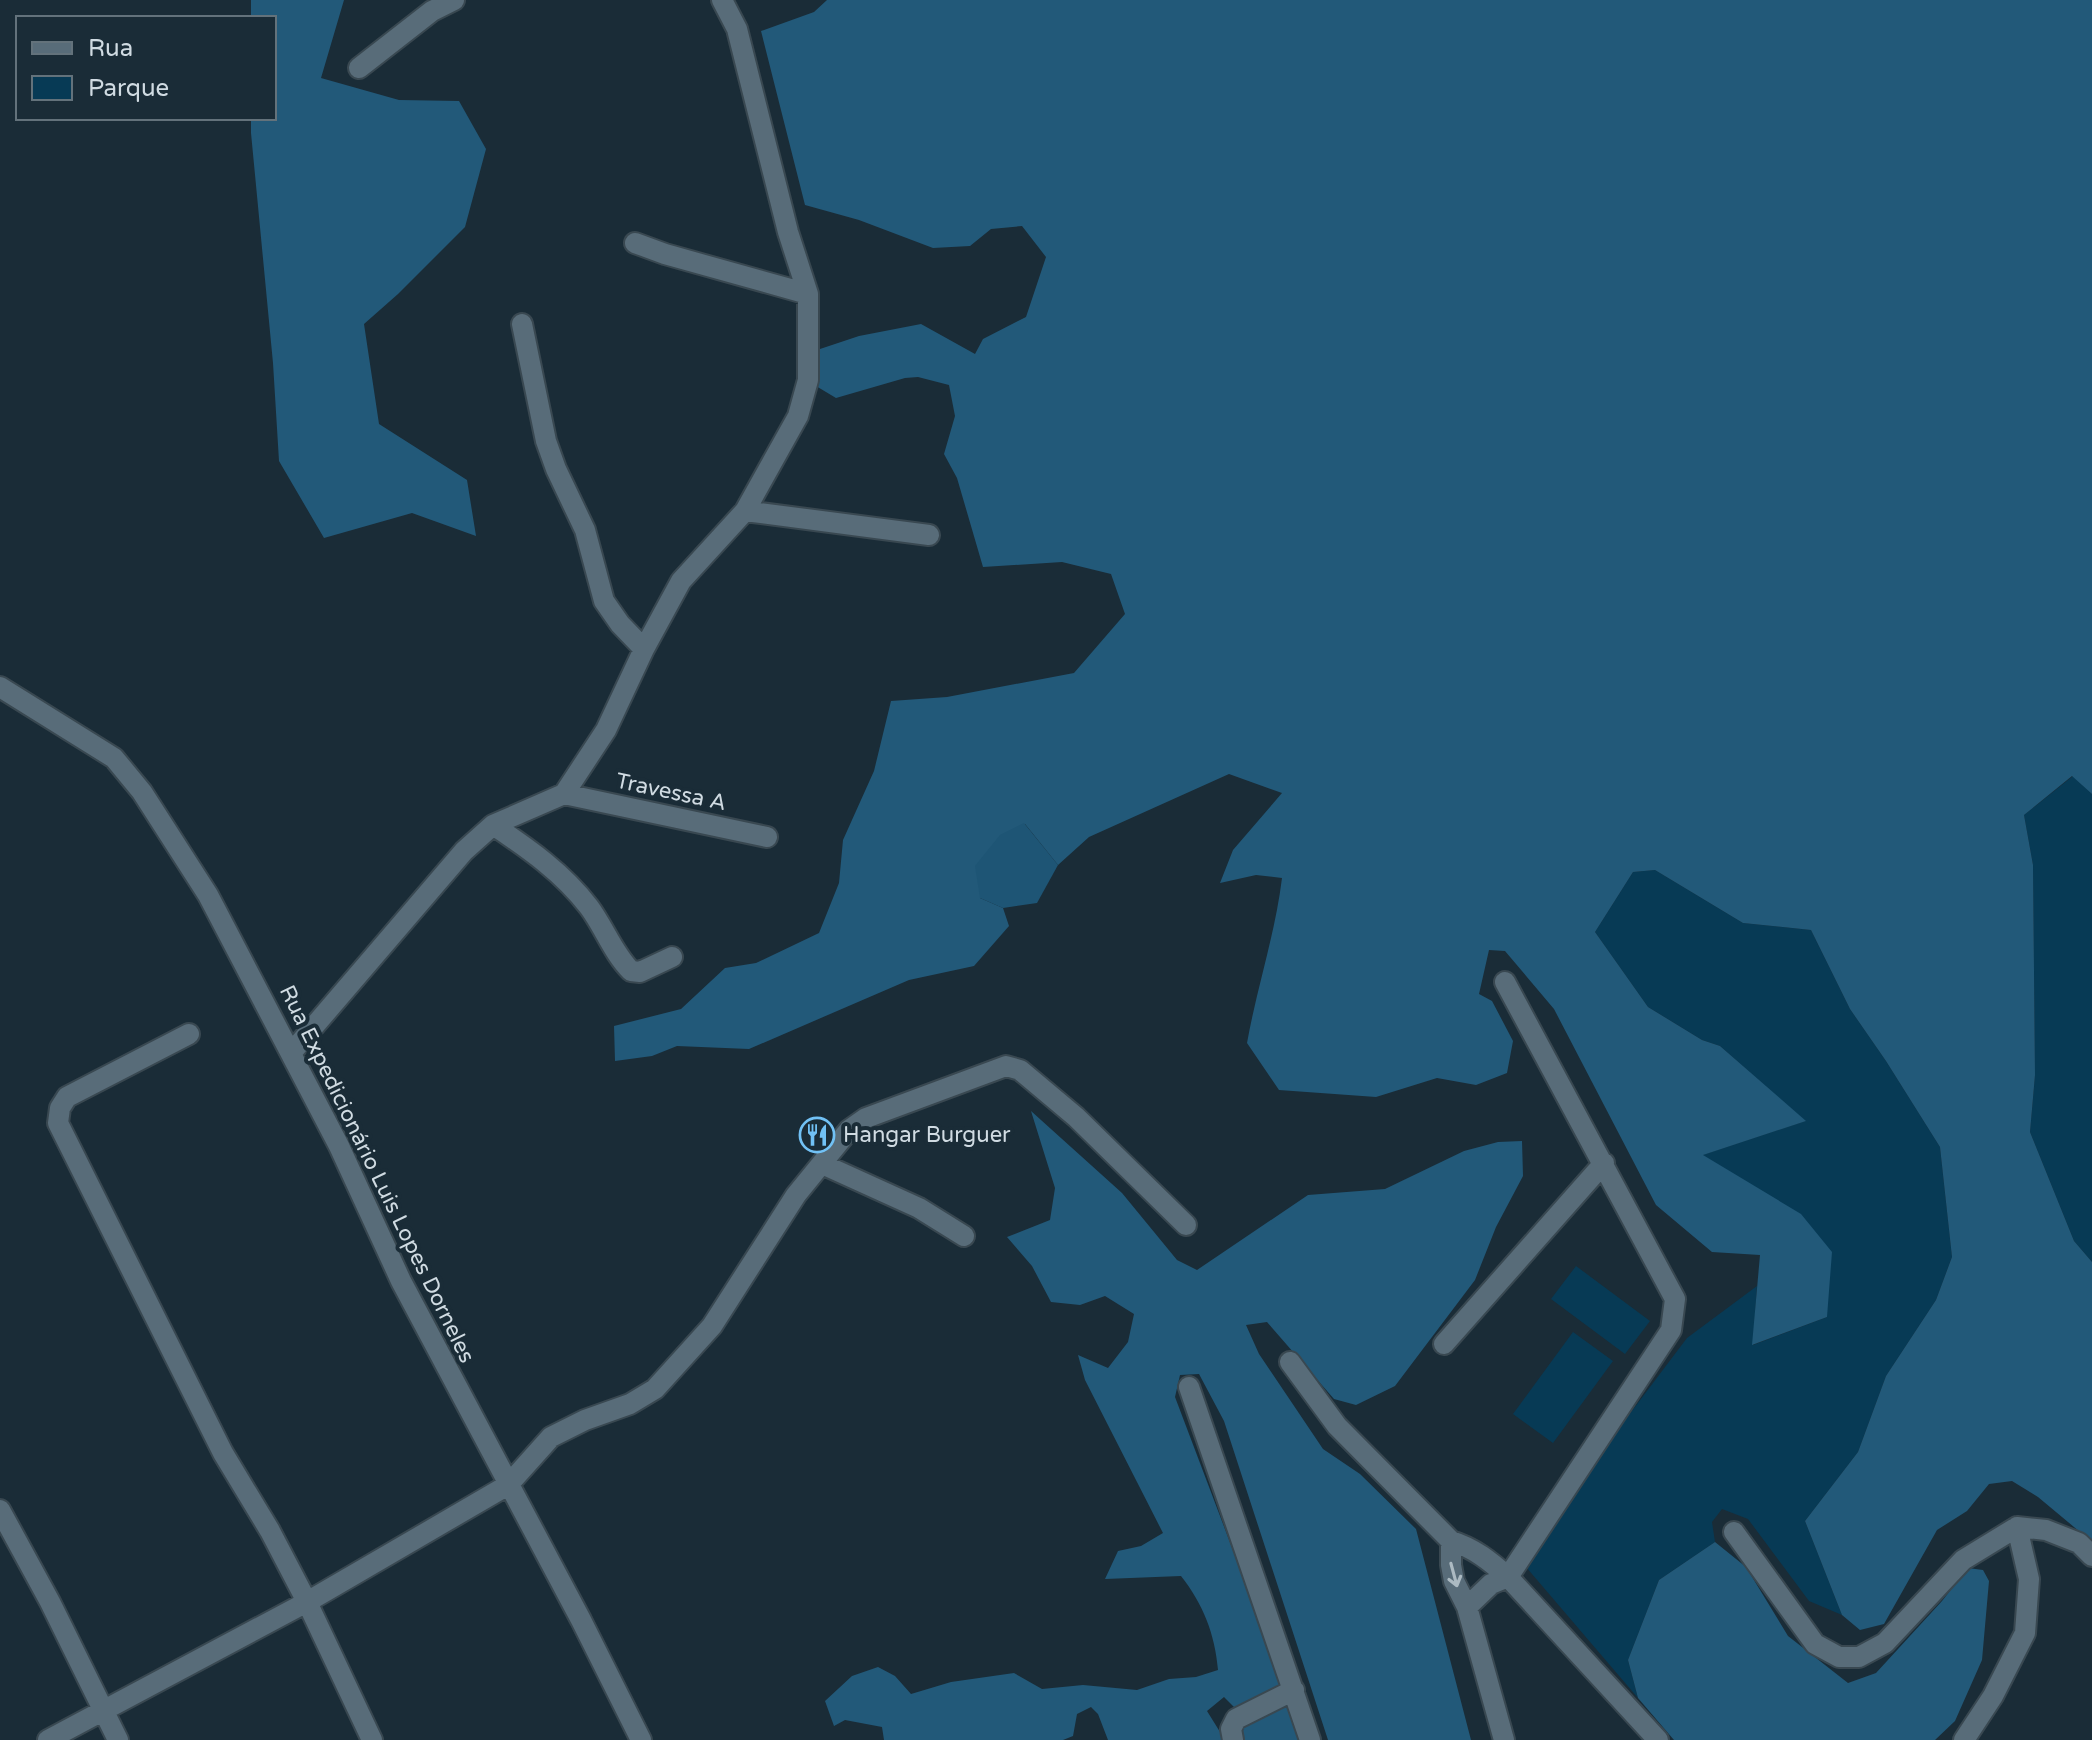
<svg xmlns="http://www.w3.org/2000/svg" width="2092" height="1740" viewBox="0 0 2092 1740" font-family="'Varela Round',sans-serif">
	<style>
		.green { fill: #073a55 }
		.forest { fill: #225979 }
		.water { fill: #1e5575 }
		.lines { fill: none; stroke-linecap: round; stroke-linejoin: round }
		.minor-casing { stroke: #394851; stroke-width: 24 }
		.minor { stroke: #586c79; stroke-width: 20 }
		.oneway { stroke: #acbac2 }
		.labels { text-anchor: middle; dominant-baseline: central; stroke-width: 8; stroke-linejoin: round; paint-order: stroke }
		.street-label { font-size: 22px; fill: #d0dbe2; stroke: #1a2c37 }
		.poi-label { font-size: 22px; fill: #d0dbe2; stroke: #1a2c37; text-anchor: start }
	</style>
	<rect width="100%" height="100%" fill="#1a2c37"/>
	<path class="green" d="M2073 776 2092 794V1262L2074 1241 2030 1132 2035 1075 2033 865 2024 815Z
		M1655 870 1743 923 1811 930 1850 1009 1886 1061 1940 1147 1952 1257 1936 1300 1886 1376 1858 1452 1805 1521 1842 1615 1809 1601 1748 1519 1722 1509 1712 1522 1715 1542 1659 1580 1628 1660 1638 1698 1526 1567 1529 1547 1687 1338 1757 1286 1753 1345 1827 1317 1727 1171 1702 1155 1805 1121 1720 1046 1702 1040 1648 1007 1595 932 1633 872Z
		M1576 1266 1650 1321 1625 1354 1551 1299Z
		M1573 1332 1613 1361 1553 1443 1513 1414Z"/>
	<path class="forest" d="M251 0H344L321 78 399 100 459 101 486 149 465 227 398 294 364 324 379 424 467 480 476 536 412 513 324 538 279 461 273 363 251 133V118H274V18H251Z
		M827 0H2092V794L2072 776 2024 815 2033 865 2035 1075 2030 1132 2074 1241 2092 1262V1542L2038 1497 2012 1481 1989 1484 1967 1511 1937 1530 1884 1624 1860 1630 1842 1615 1805 1521 1858 1452 1886 1376 1936 1300 1952 1257 1940 1147 1886 1061 1850 1009 1811 930 1743 923 1655 870 1633 872 1595 932 1648 1007 1702 1040 1720 1046 1806 1121 1703 1155 1801 1214 1832 1252 1827 1317 1752 1345 1760 1255 1712 1252 1656 1205 1554 1009 1505 951 1489 950 1479 994 1492 1001 1513 1041 1507 1073 1476 1085 1437 1078 1376 1097 1279 1090 1247 1043C1257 987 1275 935 1282 878L1256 875 1220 883 1233 850 1282 793 1229 774 1089 837 1058 865 1025 824 980 898 1003 908 1009 926 974 966 909 980 749 1049 677 1046 652 1056 615 1061 614 1026 681 1009 725 968 756 963 819 933 839 883 843 840 874 771 891 701 947 697 1074 673 1125 614 1111 574 1062 562 983 567 957 478 944 454 955 416 949 385 918 377 905 378 836 398 816 386 820 349 859 336 921 324 975 354 983 339 1026 317 1046 257 1022 226 991 229 970 246 933 248 859 220 805 205 761 31 814 12Z
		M1031 1111 1122 1193 1177 1260 1197 1270 1308 1195 1385 1189 1464 1151 1498 1142 1522 1141 1523 1176 1496 1227 1475 1280 1395 1386 1356 1405 1334 1399 1267 1322 1246 1325 1259 1354 1323 1449 1360 1474 1416 1529 1471 1740H1328L1224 1421 1199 1374 1180 1375 1175 1397 1259 1619 1300 1740H1244L1238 1711 1224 1697 1207 1711 1225 1740H1108L1098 1714 1091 1707 1077 1714 1073 1736 1063 1740H884L882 1727 845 1720 834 1726 825 1701 852 1676 878 1667 895 1676 911 1694 951 1682 1014 1673 1042 1689 1083 1685 1137 1690 1169 1679 1196 1677 1218 1670C1215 1634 1203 1604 1181 1576L1105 1579 1118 1551 1141 1546 1163 1533 1085 1380 1078 1355 1108 1368 1128 1342 1134 1314 1105 1296 1080 1305 1051 1302 1032 1266 1007 1237 1050 1220 1055 1188Z
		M1715 1542 1746 1567 1788 1636 1848 1683 1876 1673 1942 1601 1968 1568 1983 1570 1989 1581 1982 1660 1955 1721 1935 1740H1674L1638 1698 1628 1660 1659 1580Z"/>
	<path class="water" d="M1024 823 1058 865 1037 903 1003 908 980 898 975 866 1000 835Z"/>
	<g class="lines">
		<g class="minor-casing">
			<path id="minor" d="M359 68 432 11 454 0
				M635 243 665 254 808 294
				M522 324 546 441 556 469 585 530 604 601 620 624 644 649
				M745 511 929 535
				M0 687 114 758 142 792 208 895 339 1146 401 1281 581 1620 641 1740
				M564 794 767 837
				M493 825C529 849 563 873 589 907 604 927 613 953 631 971L640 972 672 957
				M189 1034 67 1097 60 1108 58 1123 223 1453 270 1531 307 1602 372 1740
				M292 1052 464 851 493 825 564 794 606 730 644 649 681 581 745 511 798 416 808 380V294L788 232 737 29 722 0
				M822 1164 919 1208 964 1236
				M1444 1344 1604 1163
				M1290 1362 1337 1426 1451 1541C1474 1548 1490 1561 1508 1577L1658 1740
				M1189 1387 1310 1740
				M0 1510 50 1602 118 1740
				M1734 1532 1815 1644 1839 1657H1859L1885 1643 1963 1560 2017 1527 2046 1530 2079 1543 2092 1556
				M1451 1541V1565L1454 1581 1467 1607 1504 1740
				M1467 1607 1491 1584 1508 1577 1671 1330 1675 1299 1505 982
				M48 1740 307 1602 508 1485 551 1437 585 1420 630 1404 655 1389 712 1326 796 1195 849 1130 866 1118 1006 1066 1020 1070 1076 1117 1186 1225
				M1233 1740 1231 1729 1236 1719 1294 1690
				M1964 1740 1993 1696 2025 1633 2029 1579 2017 1527"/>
		</g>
		<use href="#minor" class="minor"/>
	</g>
	<defs><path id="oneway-shaft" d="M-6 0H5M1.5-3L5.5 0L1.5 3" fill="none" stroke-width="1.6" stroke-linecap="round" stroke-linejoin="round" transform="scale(2)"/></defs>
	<use class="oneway" href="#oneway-shaft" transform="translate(1454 1575) rotate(75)"/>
	<defs>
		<g id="restaurant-ring" transform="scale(1.8)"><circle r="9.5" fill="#1a2c37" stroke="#71c1f5" stroke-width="1.5"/><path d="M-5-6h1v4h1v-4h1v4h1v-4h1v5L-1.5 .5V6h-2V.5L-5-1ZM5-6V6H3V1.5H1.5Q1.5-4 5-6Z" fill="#71c1f5"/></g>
	</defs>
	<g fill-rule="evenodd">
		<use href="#restaurant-ring" x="817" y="1135"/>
	</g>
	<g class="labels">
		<g class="street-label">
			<text transform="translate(671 792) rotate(12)">Travessa A</text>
			<text transform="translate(377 1174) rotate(64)">Rua Expedicionário Luis Lopes Dorneles</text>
		</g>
		<g class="poi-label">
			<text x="843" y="1135">Hangar Burguer</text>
		</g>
	</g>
	<rect x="16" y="16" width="260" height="104" fill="#1a2c37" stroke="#63727b" stroke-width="2"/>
	<rect x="32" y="42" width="40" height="12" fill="#586c79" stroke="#63727b" stroke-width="2"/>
	<text x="88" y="56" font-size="24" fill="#d0dbe2">Rua</text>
	<rect x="32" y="76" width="40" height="24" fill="#073a55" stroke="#63727b" stroke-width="2"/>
	<text x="88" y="96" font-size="24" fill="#d0dbe2">Parque</text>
</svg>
